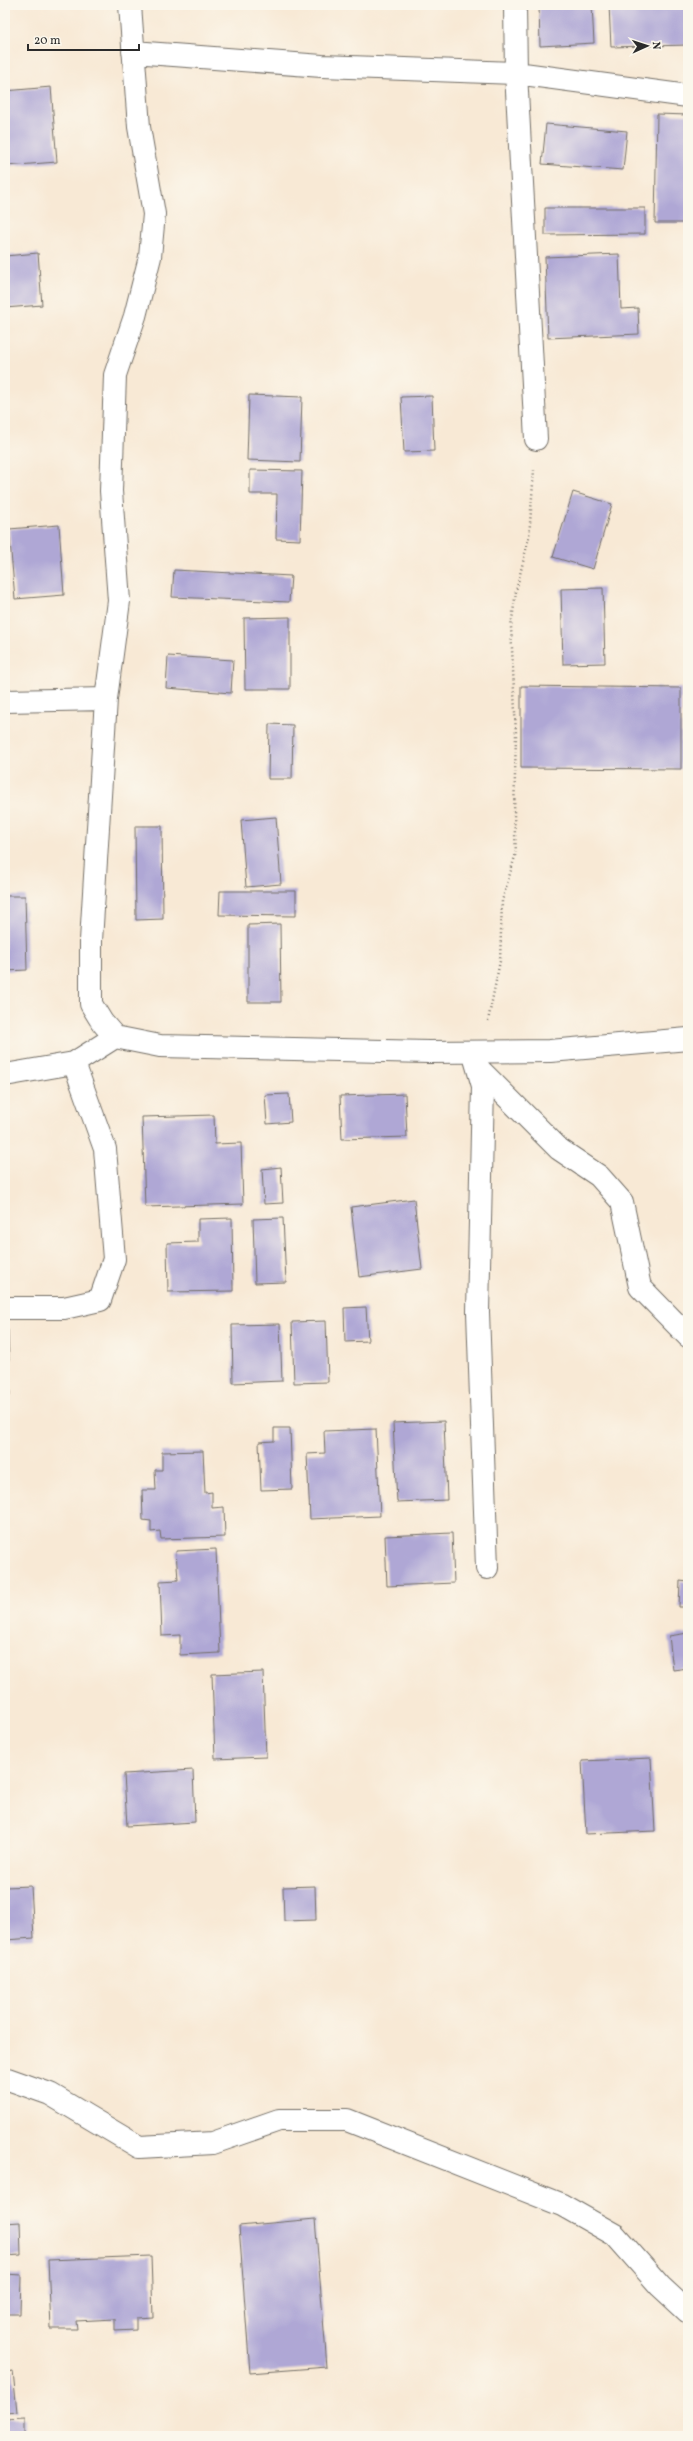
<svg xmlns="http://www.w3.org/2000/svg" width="693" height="2441" viewBox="0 0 693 2441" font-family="Vollkorn,serif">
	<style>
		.building { fill: #afa7d5 }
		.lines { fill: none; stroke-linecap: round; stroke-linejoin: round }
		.street-casing { stroke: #736e66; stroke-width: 24 }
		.path { stroke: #736e66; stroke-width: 2.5; stroke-dasharray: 1 3; stroke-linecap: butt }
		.street { stroke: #fff; stroke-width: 22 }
	</style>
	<rect width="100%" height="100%" fill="#fbf7ec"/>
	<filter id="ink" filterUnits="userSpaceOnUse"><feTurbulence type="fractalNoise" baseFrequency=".025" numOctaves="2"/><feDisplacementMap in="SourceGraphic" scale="8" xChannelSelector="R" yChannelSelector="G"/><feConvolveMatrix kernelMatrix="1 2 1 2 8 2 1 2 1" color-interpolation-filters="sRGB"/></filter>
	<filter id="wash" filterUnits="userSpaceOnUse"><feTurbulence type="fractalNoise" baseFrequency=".012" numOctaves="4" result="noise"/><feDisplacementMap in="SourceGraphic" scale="16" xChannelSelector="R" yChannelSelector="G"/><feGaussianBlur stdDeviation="0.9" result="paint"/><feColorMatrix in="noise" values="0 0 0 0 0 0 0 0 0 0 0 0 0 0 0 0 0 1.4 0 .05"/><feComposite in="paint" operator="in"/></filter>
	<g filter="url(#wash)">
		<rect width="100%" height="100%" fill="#f8e9d5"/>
		<g id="blocks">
			<path class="building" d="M539 5H592L594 43 540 46Z
				M609 5H688V45L611 47Z
				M51 87 57 162 5 166V91Z
				M657 114 688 115V223H655Z
				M546 124 627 131 623 170 542 164Z
				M545 208H645V234L545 235Z
				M38 253 42 305 5 308V256Z
				M619 254 621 309 638 308 639 334 548 338 545 257Z
				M249 395 302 397 300 462 247 460Z
				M432 396 434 451 404 452 401 397Z
				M250 470 302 471 300 540 276 539 277 494H250Z
				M573 492 612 504 593 569 553 557Z
				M59 525 64 595 15 599 9 529Z
				M174 570 291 576 289 602 172 597Z
				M603 588 605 663 563 664 561 589Z
				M290 617V689H245L244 618Z
				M168 656 233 660 231 693 166 688Z
				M521 686 681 688V769L521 768Z
				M269 724 293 725 292 779H268Z
				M276 817 281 884 246 887 241 820Z
				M135 826H162L163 919 136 920Z
				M220 891H296V916L219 915Z
				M5 896H25L27 970 5 971Z
				M280 924 281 1002H248V925Z
				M289 1094 291 1122 267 1124 265 1095Z
				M405 1094 407 1137 342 1139 340 1096Z
				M214 1115 215 1144 241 1143 243 1204 145 1207 142 1117Z
				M281 1167 283 1203 264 1204 262 1169Z
				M414 1199 422 1269 359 1277 351 1207Z
				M232 1218 233 1291 168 1292 167 1243 198 1242V1219Z
				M283 1218 286 1282 255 1283 253 1219Z
				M366 1307 368 1341 345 1342 344 1308Z
				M326 1321 328 1382 294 1383 292 1322Z
				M280 1324 282 1381 233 1383 232 1325Z
				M5 1330H8L10 1396H5Z
				M444 1421 447 1500 397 1502 393 1423Z
				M274 1428H290L292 1489 261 1490 259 1442 274 1441Z
				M376 1429 380 1516 310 1519 307 1454 325 1453 324 1431Z
				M203 1451 205 1493 212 1492V1508L224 1507 225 1537 161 1539 160 1531 151 1532V1521L143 1520 142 1490H156L155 1470H162V1452Z
				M452 1533 454 1583 387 1586 385 1536Z
				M216 1549 220 1653 180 1655V1635L162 1636 160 1581 178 1580 176 1551Z
				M680 1581 688 1582V1607H679Z
				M688 1633V1668L673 1670 669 1636Z
				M263 1672 266 1757 215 1759 212 1674Z
				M651 1758 655 1831 586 1834 582 1761Z
				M193 1770 195 1822 127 1826 124 1774Z
				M31 1886 34 1938 5 1940V1887Z
				M315 1886 316 1920 284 1921 283 1887Z
				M315 2219 327 2367 250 2373 239 2226Z
				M20 2222 21 2255 5 2256V2223Z
				M151 2256 153 2317 136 2318V2330L115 2331V2319L76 2321 77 2329H51L48 2260Z
				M5 2274 21 2275 20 2314H5Z
				M13 2371 17 2412 5 2413V2372Z
				M25 2418V2436H5V2419Z"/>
		</g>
	</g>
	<g filter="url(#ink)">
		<use href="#blocks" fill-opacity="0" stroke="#736e66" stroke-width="1"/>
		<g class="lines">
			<g class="street-casing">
				<path id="street" d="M130 5 139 127 154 214 150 257 135 316 115 375 111 491 119 601 106 699 91 941V1004L102 1022 115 1037 160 1046 429 1052 550 1051 688 1039
					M515 5 516 73 536 439
					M133 52 322 66 516 73 688 96
					M5 701 106 699
					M473 1052 483 1086 478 1312 487 1568
					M478 1068 559 1149 599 1176 622 1202 640 1287 688 1336
					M5 1075 74 1063 115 1037
					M5 1308H64L100 1300 114 1259 105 1149 74 1063
					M5 2078 50 2094 139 2147 213 2143 279 2120H347L562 2205 615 2235 660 2286 688 2312"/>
			</g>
			<path class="path" d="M488 1021 500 961 502 901 516 853 514 815 516 734 511 627 516 591 529 537 534 470"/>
			<use href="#street" class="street"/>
		</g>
	</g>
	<rect width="693" height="2441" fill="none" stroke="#fbf7ec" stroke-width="20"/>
	<g transform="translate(647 46) rotate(87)" stroke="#fbf7ec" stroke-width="3" paint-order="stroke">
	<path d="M0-3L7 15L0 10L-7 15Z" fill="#2b2b2b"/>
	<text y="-6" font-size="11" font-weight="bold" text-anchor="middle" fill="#2b2b2b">N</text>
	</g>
	<path d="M28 44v6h111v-6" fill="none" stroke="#2b2b2b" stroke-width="2"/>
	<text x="34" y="44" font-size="12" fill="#2b2b2b" stroke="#fbf7ec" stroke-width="3" paint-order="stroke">20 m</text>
</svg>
